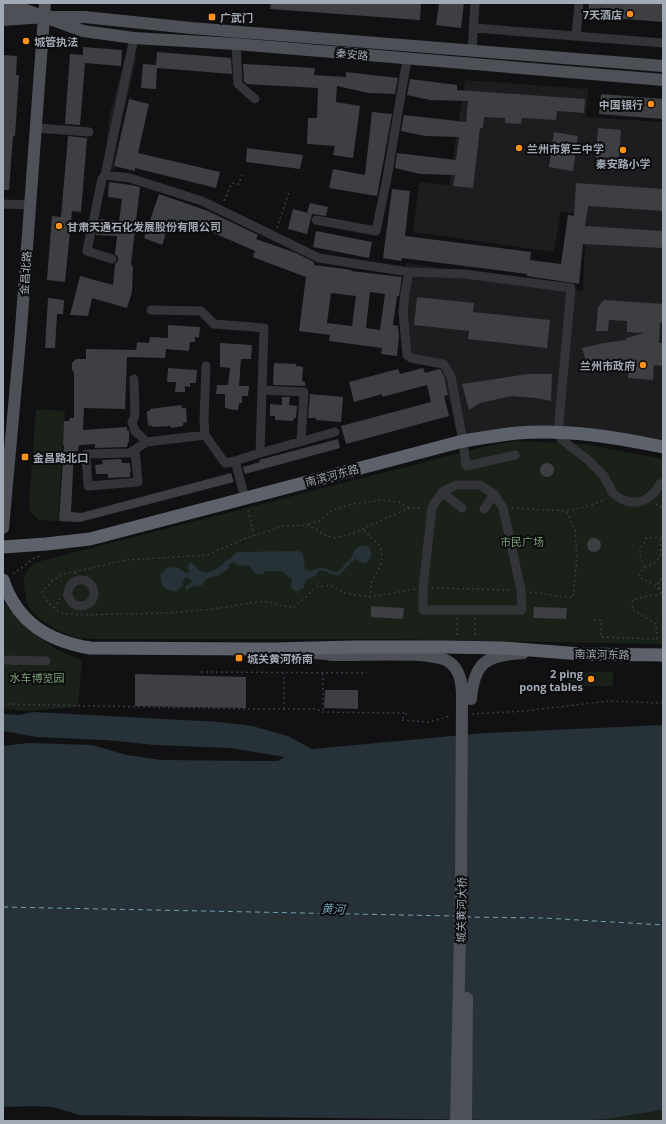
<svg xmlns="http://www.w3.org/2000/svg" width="666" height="1124" viewBox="0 0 666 1124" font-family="'Open Sans','Noto Sans SC',sans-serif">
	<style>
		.built { fill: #1d1d20 }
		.green { fill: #192119 }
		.water { fill: #263237 }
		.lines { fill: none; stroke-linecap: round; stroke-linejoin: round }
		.stream { stroke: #263237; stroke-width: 3 }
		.ferry { stroke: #739fb4; stroke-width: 1; stroke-dasharray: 5 4; stroke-linecap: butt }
		.building { fill: #3d3f43; fill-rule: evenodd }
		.path { stroke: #383b3f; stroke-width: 1.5; stroke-dasharray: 2 3; stroke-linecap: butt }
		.minor { stroke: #323438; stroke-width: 9 }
		.major { stroke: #4d5157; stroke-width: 12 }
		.highway { stroke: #5d626a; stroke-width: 13 }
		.major-bridge { stroke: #4d5157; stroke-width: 12 }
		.poi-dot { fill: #ff921d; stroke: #0c0c0e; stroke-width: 1.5 }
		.labels { text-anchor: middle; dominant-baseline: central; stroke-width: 4; stroke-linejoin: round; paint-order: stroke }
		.poi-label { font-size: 11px; font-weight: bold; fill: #a1aab5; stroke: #0c0c0e; text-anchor: start }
		.street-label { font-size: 11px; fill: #a1aab5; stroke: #0c0c0e }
		.park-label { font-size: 11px; fill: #79a275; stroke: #0c0c0e }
		.water-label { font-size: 12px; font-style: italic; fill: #739fb4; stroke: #0c0c0e }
	</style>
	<rect width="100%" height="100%" fill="#111113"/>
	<path class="built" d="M125 57H137L118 138 113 171 104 169 109 117Z
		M465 80 588 89 586 117 663 122V447L554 429 458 438 442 369 403 356V320L406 263 583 291 586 216 561 211 554 252 413 232 419 182 449 185Z"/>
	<path class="green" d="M36 409 65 411 58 521 38 520 30 511 29 502Z
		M515 441 583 444 663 459V644L386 639H108C99 639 89 639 80 638 66 636 44 624 34 613 28 607 26 599 25 591 22 576 25 570 37 562L483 447Z
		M3 602 31 631 55 649 82 660 78 707 31 711 3 709Z
		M568 672H613V686H569Z
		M663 1110V1121H578L607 1119Z"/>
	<path class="water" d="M365 545 368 546C373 552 372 558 366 563H362L352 557C353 550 358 546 365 545Z
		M298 551 303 553 305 569 311 571 319 568 321 570 317 573V575L305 581 304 588 296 592 291 588 292 579 282 571H266L263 574H256L249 566 238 565 233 562 229 564V568L219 575 206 579 202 585 194 587 192 586 186 591V585H189L192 581 189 578H185L182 582 184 584 177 591C166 592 159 585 161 574L168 567 178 568 186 573 189 572 188 566 190 562 192 563C204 578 213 573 226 561 229 558 233 557 235 553L238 552Z
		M33 712 220 722 252 726 288 736 312 749 485 733 663 725V1110L607 1119 578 1121 80 1115 52 1107 34 1106 3 1107V746L28 743 92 745 127 755 161 760 257 761H278L284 757 230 748 155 745 105 740 37 737 3 731V714L19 715Z"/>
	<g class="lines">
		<path class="stream" d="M321 569C327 569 332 574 338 574 344 569 347 563 354 558"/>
		<path class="ferry" d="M3 907 454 916
			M466 917 544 918 663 925"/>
	</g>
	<path class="building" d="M271 3H421L420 20 270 9Z
		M439 3H464L461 28 436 25Z
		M589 3H663V22L588 16Z
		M83 47 122 50 121 66 85 63 80 125 65 124 70 54 83 55Z
		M157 52 231 58 232 74 157 68 156 89 141 88 143 64 156 65Z
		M3 55 17 56 16 75H19L15 136H13L9 190H3Z
		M243 64 315 68 314 75 346 77V72L398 78 395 94 369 93 337 86 336 102 360 106 353 158 333 155 335 146 307 144 308 118H317L318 88 247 84 244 81Z
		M410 79 457 85V90L585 99 584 113 557 111 556 120 522 118 521 124 505 123V118L484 117 483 128H480L473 188 453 186 455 175 420 174 395 168 397 153 456 160 459 137 425 136 401 131 404 115 466 122 468 101 430 100 407 95Z
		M601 94 663 99V119L599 114Z
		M129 99 149 104 138 153 220 172 216 188 135 168V171L114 166Z
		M372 112 392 114 377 196 329 188 333 169 365 175Z
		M598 128 621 130 618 171 595 169Z
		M554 132 578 136 573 171 549 167Z
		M68 136 87 138 81 212 72 211 65 282 47 280 52 216 61 217Z
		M247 148 303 155 300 169 246 162Z
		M109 182 131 185 140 187 131 264 133 267 132 292 127 308 92 298 88 316 70 315 80 276 113 285 115 264 118 260V257L115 254 117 236 96 235 100 219 119 221 122 199 108 197Z
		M576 183 663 189V211L588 206 585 226 663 231V248L583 244 579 284 527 276V274L402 258 401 261 383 258 392 189 410 191 405 236 531 252 530 260 561 264 568 215 574 216Z
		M159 194 208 211 258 235 256 239 296 253 314 262V265L352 270 351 271 402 277 399 296H397L393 325 398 326 399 336 397 356 381 354 382 348 329 341 330 335 299 331 306 277 253 257 255 251 184 220 183 223 171 219 162 245 144 238ZM370 292 385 294 380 330 366 328ZM331 293 356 296 352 326 327 323Z
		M310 203 328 207 326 216 307 213Z
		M293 209 312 214 307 234 288 229Z
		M316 231 372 242 369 258 313 247Z
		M417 297 474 303 473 312 550 320 547 348 468 339 469 331 414 325Z
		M48 298 64 300 63 314H57L55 348H45Z
		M605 300 663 304V323H660L659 343H663V366L654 365 653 380 628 378 629 364H619L588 368 582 348 604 343 626 340V338L644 333 627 332V321L609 320 608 331H596L598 307 602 302Z
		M168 325 200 327 199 338 195 337V342H190L189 351 166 349 165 358 127 357 125 409 84 408 83 430 127 427V430L129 431V442H128L127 447 95 448V444L79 445 78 451H74L71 512 81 513 231 473 234 482 80 522 59 521 64 445H63L64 421H69L70 418H74V373L72 370V363L76 359H86V349L136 350 137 342 149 343 150 337 168 338Z
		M220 343 252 345 251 359H241L239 386H249L248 396H242V403H239L238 410 228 409V408H225V394H216L217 385H228L230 368 220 367Z
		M274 363 296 364V366L303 367 302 381 305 382V386L273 385Z
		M168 368 197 370 196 383H190V387L185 386V392H175L176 382H167Z
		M423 368 425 373 440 369 444 376 448 395 444 396 449 416 346 444 341 426 431 402 427 385 382 397V394L354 402 349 382 398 369 400 374Z
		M528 374H552L551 401 536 398 511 396 480 403 469 410 462 384Z
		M310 394 343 397 341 422 316 420V418H308Z
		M282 397H290L289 405 297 406 296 418H294L293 421 275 420V416H270V404L282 405Z
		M181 405 182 408H186L187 422 183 423V426L171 428V426L152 427 151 425 148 426 147 411H150V409Z
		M338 439 340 448 245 474 243 467 260 462 259 460Z
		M121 459 122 463H130L131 472H130V477L108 478V474H96L95 465 103 464 102 460Z
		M540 470a7 7 0 1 1 14 0a7 7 0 1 1-14 0Z
		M587 545a7 7 0 1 1 14 0a7 7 0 1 1-14 0Z
		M371 606 404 608 403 619 371 617Z
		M534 607 567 608 566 619 533 618Z
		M135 674 246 677V708L135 706Z
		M325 690H358V709L324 708Z"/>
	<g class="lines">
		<path class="path" d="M224 201 232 183 239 184 242 175
			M277 228 289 192
			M656 504 663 507
			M512 508 566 511 589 506 606 499
			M248 510 254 535
			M309 524 319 521 332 510 353 504 383 500 399 502 409 508
			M364 530 380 546 382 553 381 564 372 581 370 597
			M663 537H660C660 543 662 551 660 556 654 570 642 562 639 577 643 580 647 580 651 583 657 586 660 591 663 595
			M644 567C643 562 639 556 640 550 642 546 645 543 646 538L660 537
			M75 572 77 580
			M13 574 36 557 40 556
			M432 588 512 590
			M415 589 370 597 344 593 330 585 317 587 293 608 263 601 213 609 168 613 75 615 58 612 45 599 42 592 53 580 64 574 126 560 207 555 246 538 284 526 308 525 327 536 334 538 354 533 409 508H422
			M660 589 658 583 663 577
			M530 592 573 598 577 557 575 530 566 511
			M54 608 61 597 67 592
			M457 618V636
			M475 618V637
			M594 620H601V637L657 639 656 624 632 609 633 600 643 597 661 594
			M201 672 367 673
			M323 673V712
			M3 704 247 709H316L323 712 407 713 401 720 429 722 450 716
			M284 709V673
			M472 714 525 711 609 701 663 703"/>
		<path class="minor" d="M474 28 663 43
			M576 36 579 3
			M236 44 238 84 255 99
			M472 51 475 3
			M36 128 89 132
			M105 175 134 38
			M3 204 30 205
			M316 220 376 231 387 178 407 59
			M112 259 87 251 102 179 105 175 130 178 202 201 319 258 409 272 464 274 571 288 558 433
			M409 272 405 292 403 312 407 355 411 358 443 364 446 368 451 377 463 441 466 466 515 455
			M151 310 201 311 214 324 264 328 260 453 235 461 245 498
			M134 379 135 415 132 422 135 431 147 442 205 435 225 463 235 461
			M262 390 304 392 301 442
			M205 435 204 420 206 366
			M561 439 588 460 603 475 613 493 621 499 630 502H639L648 498 655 492 660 484 663 483
			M135 450 138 482 88 486 86 454 129 453 147 442
			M260 453 335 432
			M456 485H480L494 494 503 508 521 590 522 610H423V588L432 507 442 492Z
			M442 492 462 508
			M484 509 494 494
			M68 593a13 13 0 1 1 26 0a13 13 0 1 1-26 0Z
			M3 660 46 661"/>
		<path class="major" d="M3 8 23 9 83 31 134 38 236 44 663 80
			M3 20 44 17H84L191 28 663 66
			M3 528 21 329 45 3
			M312 653C319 653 326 654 333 655 357 656 433 650 449 662 461 670 462 685 462 698
			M471 699C474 661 488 655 523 653"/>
		<path class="highway" d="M3 547 46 544 90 539 463 441C481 438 499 435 517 433 566 429 615 437 663 447
			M3 580C17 622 48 641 90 648L276 649 353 647H446L504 648 581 654 663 655"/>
		<path class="major-bridge" d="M456 1121 461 886 462 698
			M466 1121 467 998"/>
	</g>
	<g class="poi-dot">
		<circle cx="630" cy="14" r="4"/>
		<rect x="208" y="13" width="8" height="8" rx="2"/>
		<circle cx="26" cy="41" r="4"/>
		<circle cx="651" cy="104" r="4"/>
		<circle cx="519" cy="148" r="4"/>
		<circle cx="623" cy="150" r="4"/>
		<circle cx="59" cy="226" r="4"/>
		<circle cx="643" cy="365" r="4"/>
		<rect x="21" y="453" width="8" height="8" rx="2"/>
		<rect x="235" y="654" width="8" height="8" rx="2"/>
		<circle cx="591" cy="679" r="4"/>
	</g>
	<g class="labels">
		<g class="poi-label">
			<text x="622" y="14" text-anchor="end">7天酒店</text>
			<text x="220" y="17">广武门</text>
			<text x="34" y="41">城管执法</text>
			<text x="643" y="104" text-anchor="end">中国银行</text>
			<text x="527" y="148">兰州市第三中学</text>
			<text x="623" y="163" text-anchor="middle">秦安路小学</text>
			<text x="67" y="226">甘肃天通石化发展股份有限公司</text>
			<text x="635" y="365" text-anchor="end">兰州市政府</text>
			<text x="33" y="457">金昌路北口</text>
			<text x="247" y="658">城关黄河桥南</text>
			<text x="583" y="673" text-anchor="end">2 ping<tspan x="583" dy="13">pong tables</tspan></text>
		</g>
		<g class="street-label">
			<text transform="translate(352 54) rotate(5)">秦安路</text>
			<text transform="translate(25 273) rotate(-86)">金昌北路</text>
			<text transform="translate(332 475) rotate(-15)">南滨河东路</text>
			<text transform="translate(602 654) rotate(1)">南滨河东路</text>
			<text transform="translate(461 910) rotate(-89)">城关黄河大桥</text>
		</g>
		<g class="park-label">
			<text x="522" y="541">市民广场</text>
			<text x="37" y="677">水车博览园</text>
		</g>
		<g class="water-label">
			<text transform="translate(333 909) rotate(2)">黄河</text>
		</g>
	</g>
	<rect width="666" height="1124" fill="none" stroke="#a1aab5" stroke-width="8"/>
</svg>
